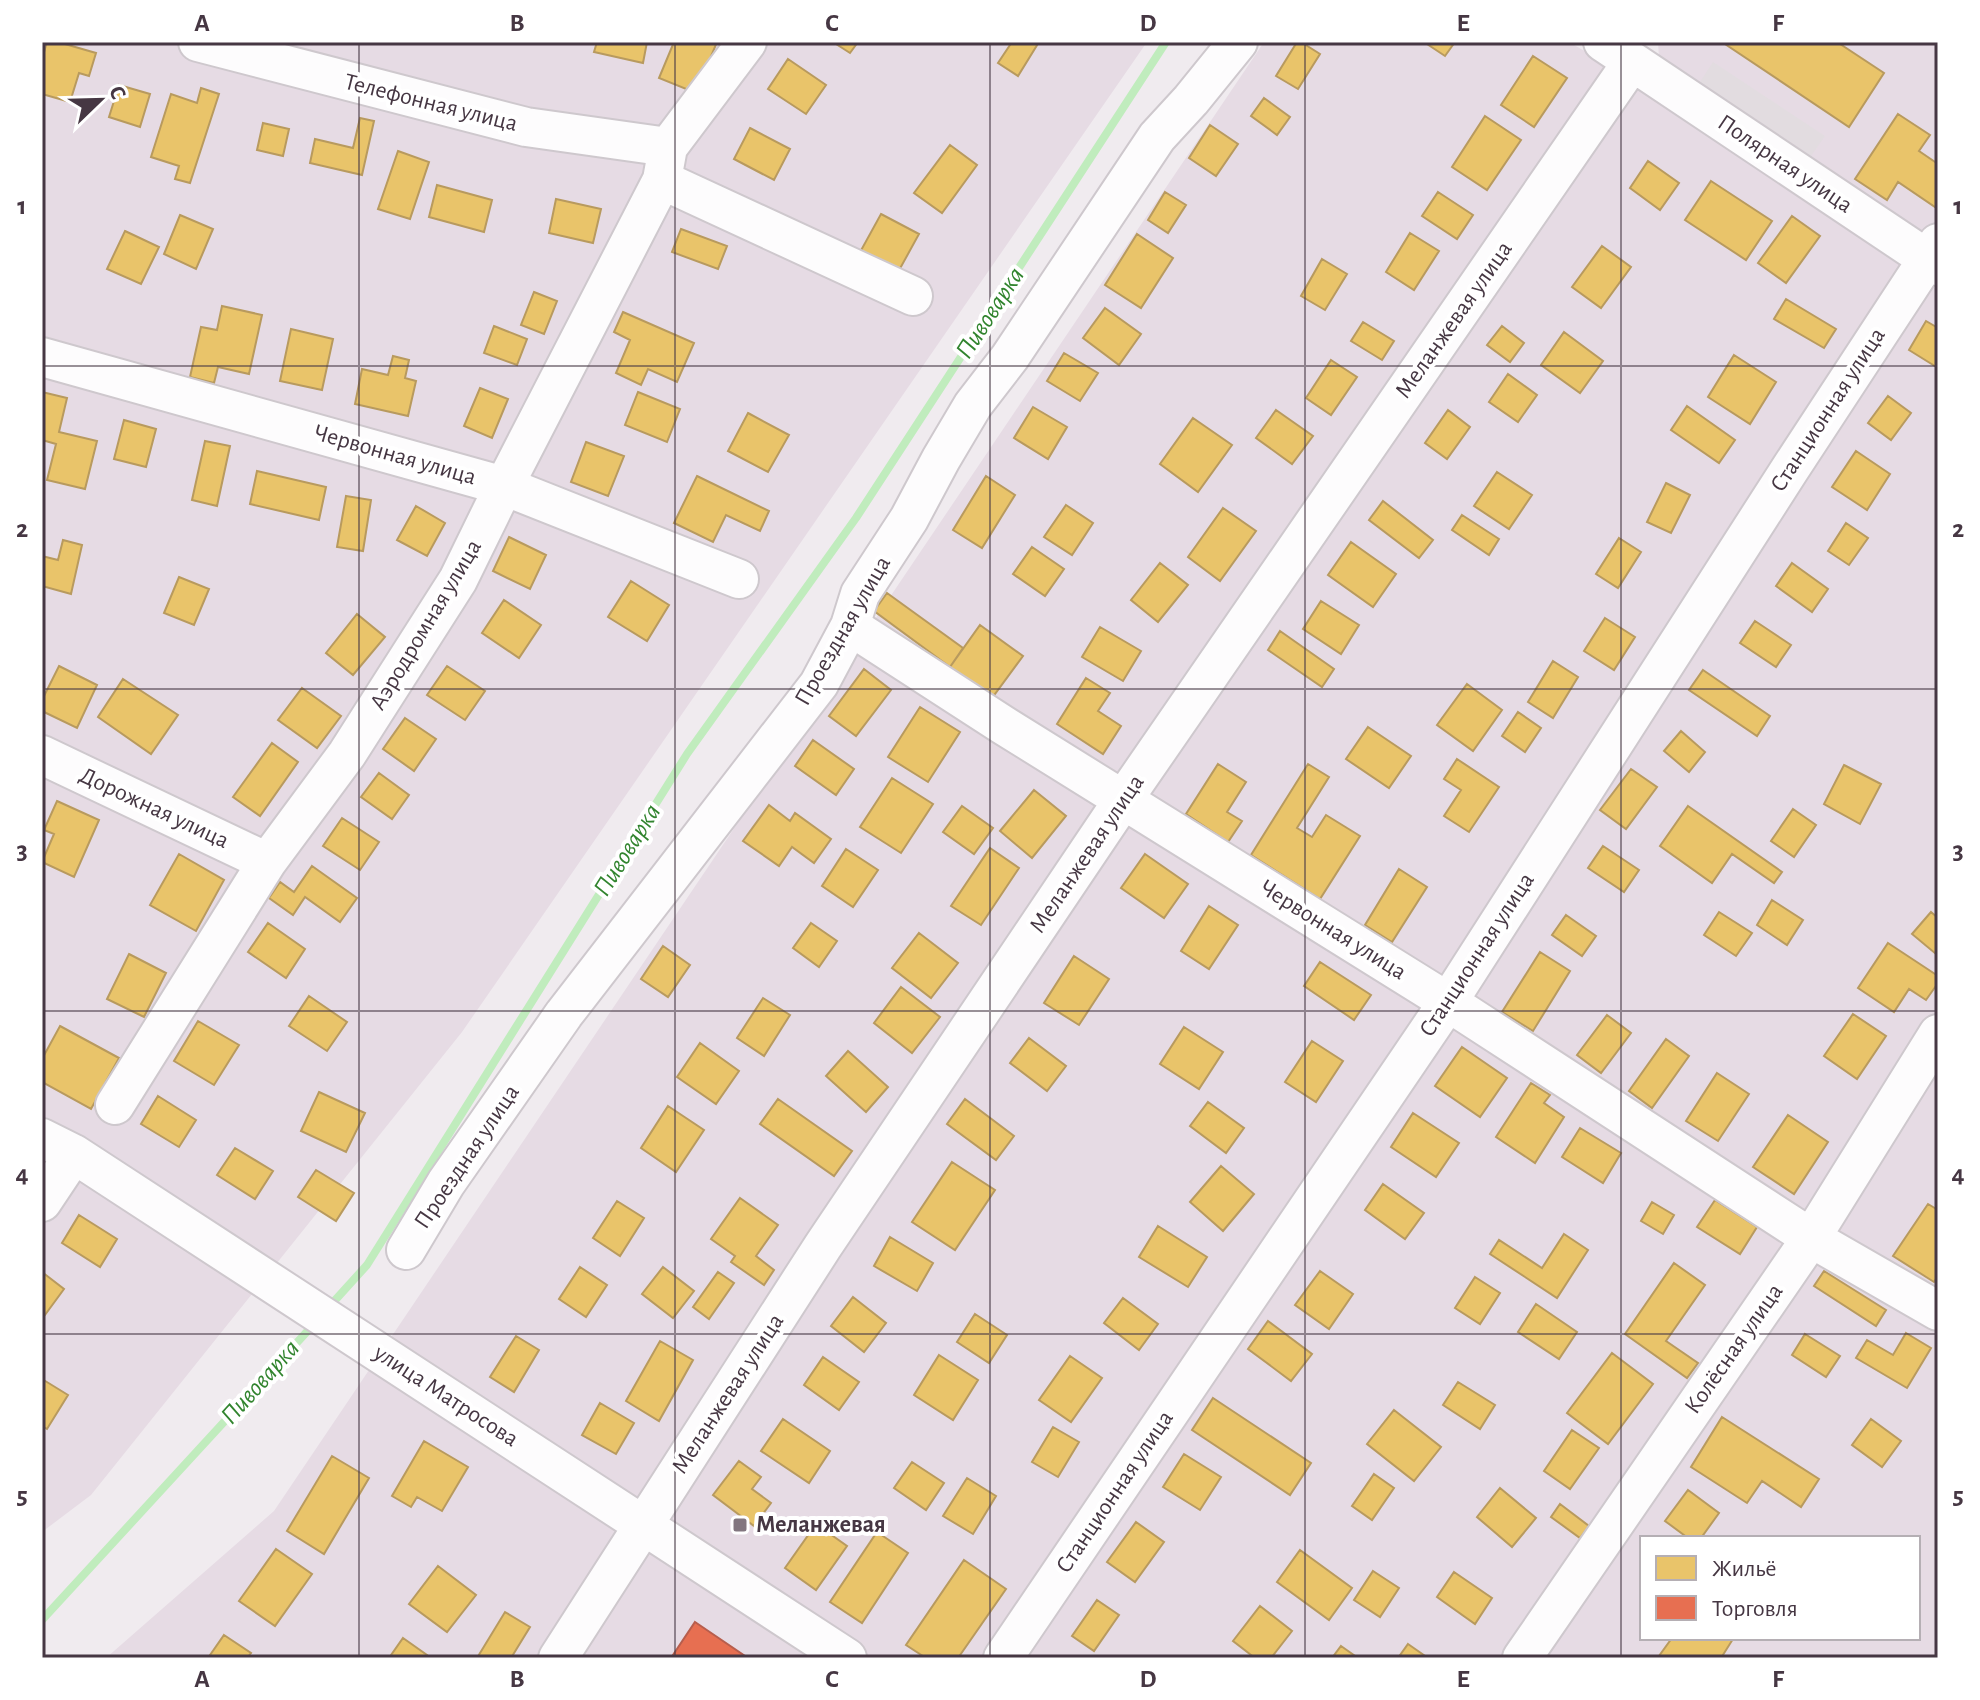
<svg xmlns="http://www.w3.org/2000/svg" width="1980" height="1700" viewBox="0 0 1980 1700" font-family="'Alegreya Sans',sans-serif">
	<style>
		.residential { fill: #e6dbe4; fill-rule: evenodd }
		.parking { fill: #e2dce0 }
		.homes { fill: #e9c46a; stroke: #b89a5e; stroke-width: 2 }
		.shops { fill: #e76f51; stroke: #b75e4d; stroke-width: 2 }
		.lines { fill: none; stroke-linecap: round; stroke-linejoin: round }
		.stream { stroke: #c0ecbd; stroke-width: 8 }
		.minor-casing { stroke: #cec8cd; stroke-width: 42 }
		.minor { stroke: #fdfcfd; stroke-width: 38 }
		.grid { fill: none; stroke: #463743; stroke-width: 2; stroke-opacity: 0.55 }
		.poi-dot { fill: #82767f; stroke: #fff; stroke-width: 3 }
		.labels { text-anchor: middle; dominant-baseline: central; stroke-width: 8; stroke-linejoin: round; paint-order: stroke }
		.street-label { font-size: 24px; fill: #463743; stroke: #fff }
		.poi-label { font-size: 24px; font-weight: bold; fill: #463743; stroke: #fff; text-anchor: start }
		.water-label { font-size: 26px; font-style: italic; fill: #31842e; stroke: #fff }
		.neatline { fill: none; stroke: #463743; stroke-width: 3 }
		.grid-label { font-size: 26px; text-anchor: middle; font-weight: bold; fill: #463743 }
	</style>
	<rect width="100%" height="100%" fill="#f0ebef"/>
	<path class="residential" d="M42 42H1147L462 1032 91 1495 42 1532Z
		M1264 42H1569L1593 56 1938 290V1658H106L274 1511ZM1642 1538H1918V1638H1642Z
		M1658 42H1938V248L1659 58Z"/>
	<path class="parking" d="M1713 62 1825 136 1811 156 1700 82Z"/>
	<path class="homes" d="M47 42H58L96 53 89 76 79 73 70 102 42 94V59Z
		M597 42H647L643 63 594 52Z
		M674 42H717L696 93 659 78Z
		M833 42H858L850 53Z
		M1012 42H1039L1018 76 998 63Z
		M1297 42H1301L1320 54 1298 89 1276 76Z
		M1424 42H1455L1445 56Z
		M1722 42H1837L1884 73 1849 127Z
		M1533 56 1567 78 1534 127 1501 105Z
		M788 59 826 85 806 114 768 89Z
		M119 85 150 94 140 127 109 117Z
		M201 88 219 94 190 183 175 179 179 166 151 157 171 94 197 103Z
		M1264 98 1290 117 1277 135 1251 116Z
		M1898 114 1930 135 1919 151 1938 164V209L1898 182 1887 200 1855 179Z
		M1485 116 1521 140 1487 190 1452 167Z
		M360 118 374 121 362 175 310 163 315 139 353 148Z
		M263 123 289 129 283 156 257 150Z
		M1210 125 1238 144 1216 176 1189 158Z
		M750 128 790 149 774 180 734 159Z
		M950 145 977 165 942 213 914 193Z
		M398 151 429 162 410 219 378 209Z
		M1648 161 1679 183 1660 210 1630 188Z
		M1711 181 1772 221 1746 260 1685 220Z
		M437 185 492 200 484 232 429 217Z
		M1165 192 1186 205 1168 233 1148 220Z
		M1438 192 1473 215 1457 239 1422 216Z
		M556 199 601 209 593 243 549 233Z
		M881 214 919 234 897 274 859 254Z
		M180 215 213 229 196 269 164 254Z
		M1792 216 1820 236 1786 283 1758 263Z
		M681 229 727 246 718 269 672 252Z
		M125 231 159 247 141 284 107 269Z
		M1410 233 1439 251 1414 290 1386 272Z
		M1137 234 1173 258 1141 308 1105 285Z
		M1602 246 1631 267 1601 308 1572 287Z
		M1322 259 1347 274 1325 310 1301 296Z
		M534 292 557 301 544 334 521 325Z
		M1786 299 1836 329 1824 348 1774 319Z
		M222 306 262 315 249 374 218 367 214 383 190 377 201 327 217 330Z
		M1105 308 1141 334 1119 365 1083 338Z
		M623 312 694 343 677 382 648 369 641 385 616 373 630 340 614 332Z
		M1926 321 1938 328V368L1909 350Z
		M1363 322 1394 341 1382 360 1351 341Z
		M494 326 527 339 517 365 484 353Z
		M1502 326 1524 343 1510 362 1487 345Z
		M291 329 333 339 322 390 280 381Z
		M1564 332 1603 361 1580 393 1541 365Z
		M1064 353 1098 373 1080 401 1047 381Z
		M1734 355 1776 382 1750 424 1708 397Z
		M393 356 409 360 405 378 416 381 408 416 355 404 362 369 388 375Z
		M1331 360 1357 377 1331 415 1306 398Z
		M1508 374 1537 395 1518 422 1489 402Z
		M480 388 508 399 492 438 464 426Z
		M42 392 67 398 59 432 97 441 85 489 47 480 56 444 42 440Z
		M638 392 680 409 667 442 625 425Z
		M1888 396 1911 413 1891 440 1868 423Z
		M1687 406 1735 440 1719 463 1671 430Z
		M1033 407 1067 427 1048 459 1014 438Z
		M1276 410 1313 436 1292 464 1256 438Z
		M1448 410 1470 427 1447 459 1425 443Z
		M748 413 789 435 768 472 728 451Z
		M1193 418 1232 445 1198 492 1160 464Z
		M124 420 156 429 146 467 114 459Z
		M205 441 230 446 217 506 192 500Z
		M586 442 624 456 608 496 571 482Z
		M1856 451 1890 474 1867 510 1832 487Z
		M257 471 326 487 319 520 250 504Z
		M1497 472 1532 495 1509 529 1474 506Z
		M697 476 769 511 760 531 726 515 713 542 674 523Z
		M986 476 1015 495 982 548 953 530Z
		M1666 483 1690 495 1671 533 1647 522Z
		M346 496 371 500 363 551 337 547Z
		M1383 501 1433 540 1419 558 1369 520Z
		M1066 505 1093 523 1072 555 1044 537Z
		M416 506 445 523 427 556 397 540Z
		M1223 508 1256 531 1220 581 1188 557Z
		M1462 515 1499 539 1489 555 1452 530Z
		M1846 523 1868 538 1849 565 1828 551Z
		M509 537 546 555 530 589 493 571Z
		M1619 538 1641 552 1618 588 1596 574Z
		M63 540 82 545 71 594 42 586V556L58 560Z
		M1351 542 1396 574 1373 607 1328 575Z
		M1032 547 1064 569 1045 596 1013 574Z
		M1160 563 1188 585 1158 622 1131 600Z
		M1792 563 1828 589 1812 612 1776 586Z
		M179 577 209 589 194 625 164 613Z
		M631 581 669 605 647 641 608 617Z
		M887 593 963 648 950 667 874 611Z
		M504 600 541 625 519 658 482 633Z
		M1321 601 1359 625 1341 654 1303 629Z
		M357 614 385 637 353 675 326 653Z
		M1605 618 1635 637 1614 670 1584 651Z
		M1755 621 1791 645 1776 667 1740 643Z
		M980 625 1023 656 992 698 950 667Z
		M1100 627 1141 651 1123 681 1082 657Z
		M1280 631 1334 669 1322 687 1268 650Z
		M1553 661 1578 677 1553 718 1528 702Z
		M59 666 97 685 77 728 42 711V700Z
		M447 666 485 691 465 720 427 695Z
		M864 669 891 690 856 736 829 716Z
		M1703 670 1770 716 1757 736 1689 690Z
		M1086 678 1110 693 1098 711 1121 726 1103 754 1057 724Z
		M123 679 178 715 151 754 98 717Z
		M1467 684 1502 710 1473 751 1437 725Z
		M302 688 341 716 317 748 278 720Z
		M920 707 960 732 928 782 888 757Z
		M1518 712 1541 728 1525 752 1502 736Z
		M405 718 436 739 414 771 383 749Z
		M1368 727 1411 756 1389 788 1346 759Z
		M1681 731 1705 752 1689 772 1664 751Z
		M813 740 854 769 836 795 795 766Z
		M272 743 298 762 260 816 233 797Z
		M1457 759 1499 787 1469 832 1444 816 1461 790 1444 779Z
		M1218 764 1246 782 1227 812 1242 821 1228 842 1186 814Z
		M1308 764 1329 777 1297 828 1312 837 1326 815 1360 836 1320 899 1251 855Z
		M1844 765 1881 784 1860 824 1824 804Z
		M1631 769 1657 787 1626 829 1600 810Z
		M379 773 409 795 392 819 361 797Z
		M892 778 933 804 901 853 860 827Z
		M1034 790 1066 816 1032 858 1000 831Z
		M57 801 99 820 74 877 42 862 54 834 44 830Z
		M769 805 790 821 795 813 831 839 814 863 792 847 779 866 743 841Z
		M962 806 993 828 974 854 943 832Z
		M1688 806 1782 872 1774 883 1732 854 1712 883 1660 846Z
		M1793 809 1816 825 1794 857 1771 841Z
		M342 818 379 842 360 870 323 846Z
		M1603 846 1639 870 1624 892 1588 868Z
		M990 848 1019 868 981 925 951 906Z
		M846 849 878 870 853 907 822 886Z
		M179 854 224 880 196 931 150 905Z
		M1145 854 1188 884 1164 918 1121 888Z
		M312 866 357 898 340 922 305 897 293 915 269 898 280 882 294 892Z
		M1399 869 1427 887 1392 942 1365 925Z
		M1772 900 1803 920 1787 945 1757 925Z
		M1209 906 1238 925 1209 969 1181 951Z
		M1719 912 1752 933 1736 956 1704 935Z
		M1931 912 1938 918V952L1936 954 1912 934Z
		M1566 915 1596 936 1582 956 1552 935Z
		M268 923 305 949 286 978 248 952Z
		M811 923 837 941 819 967 793 948Z
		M919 933 958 963 931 998 892 968Z
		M1888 943 1938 976V983L1926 1000 1909 989 1894 1012 1858 988Z
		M663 946 690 965 668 997 641 979Z
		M1540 952 1570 971 1533 1031 1502 1012Z
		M129 954 166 973 144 1017 107 999Z
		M1074 956 1109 979 1079 1025 1044 1003Z
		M1320 962 1371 995 1354 1020 1304 986Z
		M901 987 940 1017 912 1053 874 1023Z
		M309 996 347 1022 327 1051 289 1026Z
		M763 998 790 1015 764 1056 737 1038Z
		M1853 1014 1886 1036 1857 1079 1824 1056Z
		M1607 1015 1631 1033 1601 1073 1577 1055Z
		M198 1021 239 1045 214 1085 174 1061Z
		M60 1026 119 1058 91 1109 42 1082V1059Z
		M1184 1027 1223 1052 1199 1089 1160 1064Z
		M1029 1038 1066 1066 1047 1091 1010 1063Z
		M1666 1039 1689 1056 1652 1108 1629 1091Z
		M1312 1041 1343 1061 1316 1102 1285 1082Z
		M700 1043 739 1071 716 1104 677 1077Z
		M1462 1047 1507 1078 1480 1117 1435 1086Z
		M848 1051 888 1087 866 1112 826 1076Z
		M1717 1073 1749 1094 1718 1141 1686 1121Z
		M1531 1083 1550 1095 1544 1103 1564 1117 1535 1163 1496 1137Z
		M319 1092 365 1113 346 1152 301 1131Z
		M158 1096 196 1120 179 1147 141 1124Z
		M778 1099 852 1151 834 1176 760 1124Z
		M965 1099 1014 1136 996 1160 947 1124Z
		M1208 1102 1244 1128 1226 1153 1190 1126Z
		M668 1106 704 1130 676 1172 641 1148Z
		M1413 1113 1459 1143 1436 1177 1391 1147Z
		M1788 1115 1828 1142 1794 1194 1753 1167Z
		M1580 1128 1621 1153 1603 1183 1562 1157Z
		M235 1148 273 1171 255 1199 217 1175Z
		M952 1162 995 1190 955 1250 912 1222Z
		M1221 1166 1254 1194 1223 1231 1190 1202Z
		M316 1170 354 1193 336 1221 298 1197Z
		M1383 1184 1424 1213 1405 1239 1365 1210Z
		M740 1198 778 1225 756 1256 774 1270 764 1285 731 1262 735 1256 711 1239Z
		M1715 1200 1757 1227 1740 1254 1697 1227Z
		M617 1201 644 1218 620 1256 593 1238Z
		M1652 1202 1674 1215 1663 1234 1641 1221Z
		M1928 1204 1938 1210V1276L1934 1282 1893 1256Z
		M79 1215 117 1239 100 1267 62 1243Z
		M1158 1226 1207 1257 1188 1287 1139 1257Z
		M1564 1234 1588 1250 1557 1298 1490 1254 1499 1240 1542 1268Z
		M890 1237 933 1263 917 1291 874 1266Z
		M1674 1263 1705 1285 1666 1341 1698 1363 1687 1378 1625 1334Z
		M580 1267 607 1285 586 1317 559 1299Z
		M663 1267 694 1291 673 1318 642 1294Z
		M1320 1271 1353 1294 1329 1329 1295 1305Z
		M1824 1271 1886 1310 1876 1326 1814 1286Z
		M42 1272 64 1289 42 1319Z
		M718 1272 734 1283 709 1319 693 1307Z
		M1475 1277 1500 1293 1480 1324 1455 1308Z
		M853 1297 886 1323 864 1352 831 1326Z
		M1123 1298 1158 1324 1139 1350 1104 1323Z
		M1536 1304 1577 1332 1559 1359 1518 1332Z
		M975 1314 1007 1335 989 1363 957 1342Z
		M1268 1321 1312 1354 1291 1381 1248 1349Z
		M1906 1333 1931 1348 1907 1388 1856 1358 1867 1340 1893 1355Z
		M1805 1334 1840 1356 1826 1377 1792 1355Z
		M516 1336 539 1350 514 1392 490 1377Z
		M660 1341 693 1360 659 1421 626 1401Z
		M1612 1353 1653 1384 1608 1444 1567 1413Z
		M939 1355 978 1380 953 1420 914 1395Z
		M1070 1356 1102 1378 1071 1422 1039 1400Z
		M823 1357 859 1382 839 1410 804 1385Z
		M42 1379 68 1395 47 1429 42 1426Z
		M1458 1382 1495 1405 1480 1429 1443 1405Z
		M1213 1398 1311 1463 1290 1495 1192 1430Z
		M600 1403 634 1423 616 1454 582 1435Z
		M1394 1410 1441 1447 1414 1481 1367 1444Z
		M1722 1417 1819 1479 1801 1507 1762 1481 1747 1503 1691 1467Z
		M783 1419 830 1451 809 1483 761 1451Z
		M1871 1419 1901 1441 1882 1467 1852 1445Z
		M1053 1427 1079 1442 1058 1477 1032 1462Z
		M1572 1430 1599 1448 1570 1489 1544 1471Z
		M424 1441 468 1467 442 1511 417 1497 411 1507 392 1496Z
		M1184 1454 1221 1477 1200 1510 1163 1487Z
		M332 1456 369 1478 324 1554 287 1531Z
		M739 1461 761 1477 752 1489 771 1503 754 1526 713 1495Z
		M912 1462 944 1483 926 1510 894 1488Z
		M1374 1474 1394 1488 1372 1520 1352 1506Z
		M967 1478 996 1496 973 1534 943 1516Z
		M1500 1488 1536 1518 1512 1547 1477 1517Z
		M1688 1490 1719 1513 1701 1538H1688L1665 1521Z
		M1560 1504 1589 1526 1580 1538 1551 1517Z
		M1136 1522 1164 1542 1135 1582 1107 1562Z
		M816 1524 847 1546 816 1590 785 1568Z
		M877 1532 908 1553 862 1623 830 1602Z
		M276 1549 312 1574 275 1626 239 1601Z
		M1300 1550 1352 1588 1329 1620 1277 1582Z
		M964 1560 1006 1589 958 1658H926L906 1645Z
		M438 1566 476 1595 447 1632 409 1604Z
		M1373 1571 1399 1588 1380 1617 1354 1600Z
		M1454 1572 1492 1598 1475 1624 1437 1597Z
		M1097 1600 1119 1615 1094 1651 1072 1636Z
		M1260 1606 1292 1631 1271 1658H1255L1233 1641Z
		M505 1612 530 1627 511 1658H477Z
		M224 1635 251 1653 247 1658H208Z
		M403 1638 427 1655 425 1658H389Z
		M1672 1638H1731L1733 1639 1721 1658H1662L1659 1656Z
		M1408 1644 1428 1658H1398Z
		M1341 1646 1358 1658H1332Z"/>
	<path class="shops" d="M695 1622 748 1658H671Z"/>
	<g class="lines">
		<path class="stream" d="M328 1308 367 1265 687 754 856 518 1166 42
			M42 1620 314 1324"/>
		<g class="minor-casing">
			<path id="minor" d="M198 42 526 127 668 147
				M1603 42 1938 266
				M662 180 913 296
				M42 357 504 486 739 579
				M850 626 1003 725 1448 1002 1811 1238 1938 1311
				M42 755 267 862
				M115 1105 267 862 347 754 458 580 504 486 662 180 668 147 747 42
				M42 1138 74 1154 847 1658
				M42 1202 74 1154
				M406 1250 446 1183 564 1014 819 684 850 626 860 594 909 519 941 459 973 405 1010 357 1157 137 1191 100 1238 42
				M558 1658 823 1246 1123 800 1632 62
				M1003 1658 1448 1002 1790 469 1938 243
				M1522 1658 1811 1238 1938 1034"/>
		</g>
		<use href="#minor" class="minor"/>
	</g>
	<path class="grid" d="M359 42V1658M675 42V1658M990 42V1658M1305 42V1658M1621 42V1658M42 366H1938M42 689H1938M42 1011H1938M42 1334H1938"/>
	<rect class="poi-dot" x="732" y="1517" width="16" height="16" rx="4"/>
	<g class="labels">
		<g class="street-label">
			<text transform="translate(431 103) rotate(14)">Телефонная улица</text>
			<text transform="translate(1785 164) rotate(34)">Полярная улица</text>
			<text transform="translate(1454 320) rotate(-55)">Меланжевая улица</text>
			<text transform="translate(1828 410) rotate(-57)">Станционная улица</text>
			<text transform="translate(395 455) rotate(16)">Червонная улица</text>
			<text transform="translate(426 625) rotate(-59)">Аэродромная улица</text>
			<text transform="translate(843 631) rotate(-60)">Проездная улица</text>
			<text transform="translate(154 808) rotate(25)">Дорожная улица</text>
			<text transform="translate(1087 854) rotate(-56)">Меланжевая улица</text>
			<text transform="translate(1333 930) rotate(32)">Червонная улица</text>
			<text transform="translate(1477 955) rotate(-57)">Станционная улица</text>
			<text transform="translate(467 1157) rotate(-56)">Проездная улица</text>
			<text transform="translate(1734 1349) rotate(-55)">Колёсная улица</text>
			<text transform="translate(728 1394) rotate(-57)">Меланжевая улица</text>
			<text transform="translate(446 1396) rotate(33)">улица Матросова</text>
			<text transform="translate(1115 1492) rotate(-56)">Станционная улица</text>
		</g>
		<g class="poi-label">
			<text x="756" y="1525">Меланжевая</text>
		</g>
		<g class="water-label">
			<text transform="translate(990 313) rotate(-57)">Пивоварка</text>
			<text transform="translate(627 850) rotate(-58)">Пивоварка</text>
			<text transform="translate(260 1382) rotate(-48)">Пивоварка</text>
		</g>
	</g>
	<rect width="1980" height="1700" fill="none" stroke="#ffffff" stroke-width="88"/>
	<rect x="1640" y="1536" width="280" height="104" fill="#ffffff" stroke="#b5afb4" stroke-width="2"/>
	<rect x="1656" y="1556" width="40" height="24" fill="#e9c46a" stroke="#b5afb4" stroke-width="2"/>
	<text x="1712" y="1576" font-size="24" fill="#463743">Жильё</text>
	<rect x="1656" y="1596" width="40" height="24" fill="#e76f51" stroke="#b5afb4" stroke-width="2"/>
	<text x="1712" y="1616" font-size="24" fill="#463743">Торговля</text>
	<g transform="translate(100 100) rotate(67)" stroke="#ffffff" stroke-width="6" paint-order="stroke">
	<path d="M0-6L14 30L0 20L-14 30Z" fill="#463743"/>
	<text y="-12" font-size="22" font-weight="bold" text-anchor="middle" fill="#463743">С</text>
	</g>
	<rect x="44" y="44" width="1892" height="1612" class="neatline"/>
	<g class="grid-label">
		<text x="202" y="31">A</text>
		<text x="517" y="31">B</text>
		<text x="832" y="31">C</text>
		<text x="1148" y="31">D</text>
		<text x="1463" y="31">E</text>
		<text x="1778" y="31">F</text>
		<text x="22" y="214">1</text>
		<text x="1958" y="214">1</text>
		<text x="22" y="537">2</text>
		<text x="1958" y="537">2</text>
		<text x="22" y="859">3</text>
		<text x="1958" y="859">3</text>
		<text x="22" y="1182">4</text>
		<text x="1958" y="1182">4</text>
		<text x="22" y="1504">5</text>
		<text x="1958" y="1504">5</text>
		<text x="202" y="1687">A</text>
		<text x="517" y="1687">B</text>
		<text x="832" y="1687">C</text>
		<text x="1148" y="1687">D</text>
		<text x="1463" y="1687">E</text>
		<text x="1778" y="1687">F</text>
	</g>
</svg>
